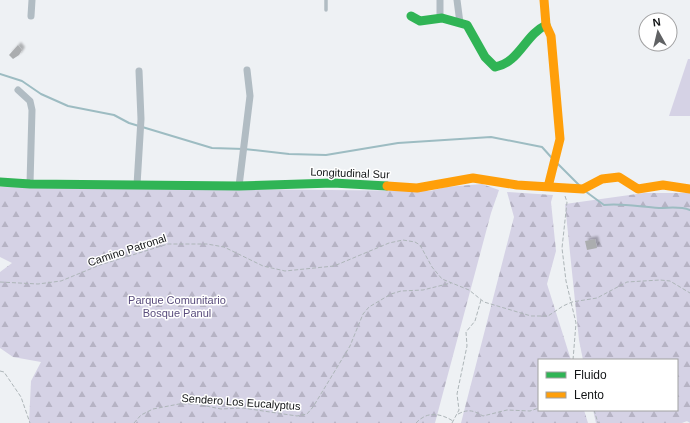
<svg xmlns="http://www.w3.org/2000/svg" width="690" height="423" viewBox="0 0 690 423" font-family="Arial,sans-serif">
	<style>
		.green { fill: #d5d2e5 }
		.forest { fill: url(#forest-firs) }
		.lines { fill: none; stroke-linecap: round; stroke-linejoin: round }
		.stream { stroke: #9dbcc2; stroke-width: 2 }
		.building { fill: #abadaf; filter: url(#shadow) }
		.path { stroke: #adb5b8; stroke-width: 1; stroke-dasharray: 4 2; stroke-linecap: butt }
		.lane { stroke: #b1bcc3; stroke-width: 3.5 }
		.street { stroke: #b1bcc3; stroke-width: 7 }
		.fast { stroke: #30b455; stroke-width: 9 }
		.slow { stroke: #ff9f0a; stroke-width: 9 }
		.labels { text-anchor: middle; dominant-baseline: central; stroke-width: 3; stroke-linejoin: round; paint-order: stroke }
		.street-label { font-size: 11px; fill: #131517; stroke: #fff }
		.park-label { font-size: 11px; fill: #5a4d7d; stroke: #fff }
	</style>
	<defs>
		<pattern id="forest-firs" width="22" height="20" patternUnits="userSpaceOnUse"><rect width="22" height="20" fill="#d5d2e5"/><path d="M5 1l3.5 6h-7zM16 11l3.5 6h-7z" fill="#b6b3c4"/></pattern>
		<filter id="shadow"><feDropShadow dx="3" dy="-3" stdDeviation="1" flood-color="#0004"/></filter>
	</defs>
	<rect width="100%" height="100%" fill="#eef1f4"/>
	<path class="green" d="M688 59H690V116H669Z"/>
	<path class="forest" d="M482 184 499 190 491 213 435 423H29L31 381 41 362 13 357 0 348V272L12 263 0 257V187L430 191 446 187Z
		M507 192 553 195 551 202 556 251 547 284 571 360H539V410H584L588 423H461L514 217Z
		M644 193H690V423L687 421 682 423H596L593 410H677V360H583L579 340 565 204Z"/>
	<g class="lines">
		<path class="stream" d="M0 74 22 81 41 94 68 106 114 115 129 123 212 148 244 149 289 154 326 155 398 143 491 137 542 147 551 157
			M557 163 579 185
			M585 191 604 205C623 203 640 207 659 208 671 208 679 206 690 210"/>
	</g>
	<path class="building" d="M18 45 22 50 19 55 13 59 9 55Z
		M595 239 597 248 587 250 585 241Z"/>
	<g class="lines">
		<path class="path" d="M565 196 567 202 562 248 566 281 576 323 573 360
			M0 282 38 284 61 281 100 265 168 244H207L224 247 263 266 285 271 334 266 389 243 403 240 415 242 420 245 432 267 442 279 469 290 484 302 531 316H548L563 306 572 302 597 298 627 282 660 280 670 281 690 293
			M0 371 4 372 21 397 30 423
			M594 410 598 423
			M458 414C468 409 473 410 483 416L507 410 530 411 539 408
			M134 423 141 415 153 409 179 404H196L221 409 243 408 297 416 307 414 313 407 350 346 363 314 369 307 391 294 401 291 423 290 451 283
			M416 423C427 411 440 413 453 421
			M452 423 459 410 457 394 467 346 466 332 475 321 481 300"/>
		<path class="lane" d="M326 0V10"/>
		<path class="street" d="M440 0V18
			M457 0 460 23
			M31 16 32 0
			M18 90 30 101 32 110 30 184
			M137 185 141 119 139 71
			M239 186 250 96 247 70"/>
		<path class="fast" d="M411 16 420 21 442 18 467 25 485 57 495 67C519 63 525 35 546 25
			M0 182 30 184 239 186 333 183 387 186"/>
		<path class="slow" d="M544 0 546 25 551 36 560 139 548 187
			M387 186 417 188 473 178 517 185 583 189 602 179 619 177 638 189 663 185 690 189"/>
	</g>
	<g class="labels">
		<g class="street-label">
			<text transform="translate(350 173) rotate(2)">Longitudinal Sur</text>
			<text transform="translate(127 250) rotate(-18)">Camino Patronal</text>
			<text transform="translate(241 402) rotate(4)">Sendero Los Eucalyptus</text>
		</g>
		<g class="park-label">
			<text x="177" y="300">Parque Comunitario<tspan x="177" dy="13">Bosque Panul</tspan></text>
		</g>
	</g>
	<rect x="538" y="359" width="140" height="52" fill="#ffffff" stroke="#a1a1a2"/>
	<rect x="546" y="372" width="20" height="6" fill="#30b455" stroke="#a1a1a2"/>
	<text x="574" y="379" font-size="12" fill="#131517">Fluido</text>
	<rect x="546" y="392" width="20" height="6" fill="#ff9f0a" stroke="#a1a1a2"/>
	<text x="574" y="399" font-size="12" fill="#131517">Lento</text>
	<g transform="translate(658 32) rotate(352)"><circle r="19" fill="#ffffff" stroke="#a1a1a2"/>
	<path d="M0-3L7 15L0 10L-7 15Z" fill="#606264"/>
	<text y="-6" font-size="11" font-weight="bold" text-anchor="middle" fill="#131517">N</text>
	</g>
</svg>
